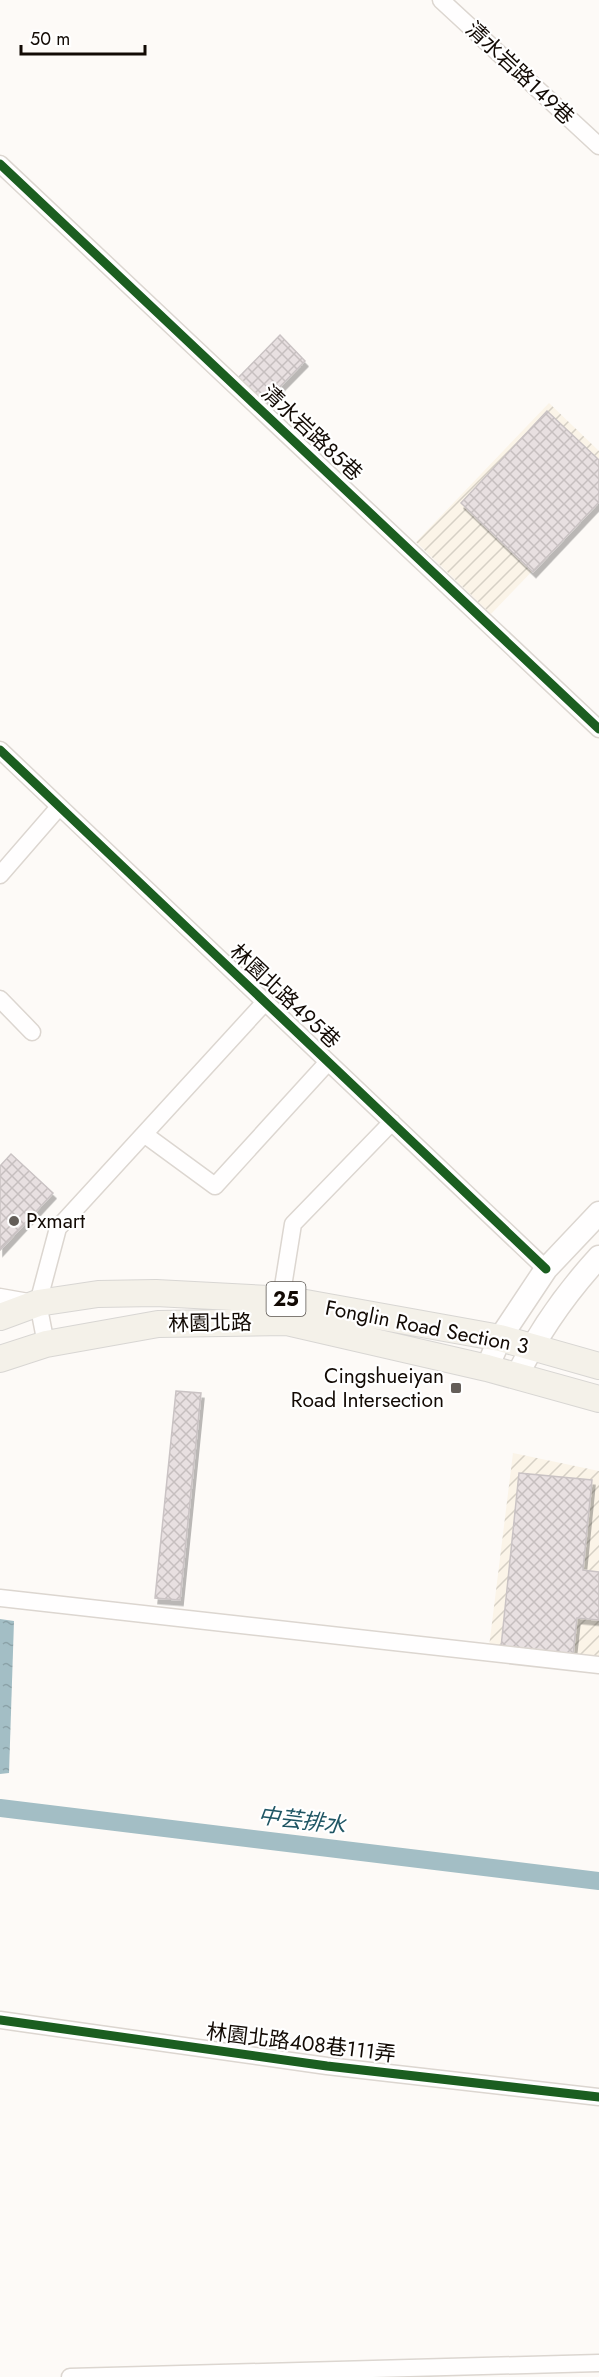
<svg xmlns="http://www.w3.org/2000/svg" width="599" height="2377" viewBox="0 0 599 2377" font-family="Jost,'Noto Sans TC',sans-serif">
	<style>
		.industrial { fill: url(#industrial-furrows) }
		.water { fill: url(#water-ripples) }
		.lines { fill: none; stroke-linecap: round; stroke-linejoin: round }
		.canal { stroke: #a3bec5; stroke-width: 18 }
		.building { fill: url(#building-cross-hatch); stroke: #cac3c4; stroke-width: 1.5; filter: url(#shadow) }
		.street-casing { stroke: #dcd6d0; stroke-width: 19 }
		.secondary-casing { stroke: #dcd6d0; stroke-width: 25 }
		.primary-casing { stroke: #d8d6d3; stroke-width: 28 }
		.street { stroke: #fffefe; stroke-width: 16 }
		.secondary { stroke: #fffefe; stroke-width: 22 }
		.primary { stroke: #f4f1e9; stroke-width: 26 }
		.cycleway-casing { stroke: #fff; stroke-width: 13 }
		.cycleway { stroke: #1b5e20; stroke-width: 9 }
		.poi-dot { fill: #645e59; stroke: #fff; stroke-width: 2 }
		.labels { text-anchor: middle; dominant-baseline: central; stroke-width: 4.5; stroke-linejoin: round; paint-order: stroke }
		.shield { fill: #fff; stroke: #59544f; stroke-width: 1.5 }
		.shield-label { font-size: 20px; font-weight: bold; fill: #120a04 }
		.street-label { font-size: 21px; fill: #120a04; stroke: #fff }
		.poi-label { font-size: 21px; fill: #120a04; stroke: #fff; text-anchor: start }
		.water-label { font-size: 22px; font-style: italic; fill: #1e5563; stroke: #fff }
	</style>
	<defs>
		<pattern id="industrial-furrows" width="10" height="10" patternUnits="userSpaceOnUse" patternTransform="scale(1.5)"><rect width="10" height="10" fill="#fbf4e8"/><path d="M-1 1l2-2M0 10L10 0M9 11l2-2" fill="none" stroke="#d6d0c5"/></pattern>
		<pattern id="water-ripples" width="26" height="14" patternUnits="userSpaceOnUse" patternTransform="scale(1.5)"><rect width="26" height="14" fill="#a3bec5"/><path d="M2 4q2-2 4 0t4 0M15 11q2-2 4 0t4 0" fill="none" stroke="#8ba2a8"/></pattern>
		<pattern id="building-cross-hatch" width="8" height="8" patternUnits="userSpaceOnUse" patternTransform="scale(1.5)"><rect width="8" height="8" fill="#e8e0e1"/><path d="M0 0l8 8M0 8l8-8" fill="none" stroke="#c6bfbf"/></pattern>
		<filter id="shadow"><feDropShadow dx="3" dy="5.5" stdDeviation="0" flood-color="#0004"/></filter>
	</defs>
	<rect width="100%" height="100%" fill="#fdfaf7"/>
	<path class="industrial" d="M549 403 599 451V502L491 614 416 542Z
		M513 1453 599 1471V1660L489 1647Z"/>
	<path class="water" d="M0 1619 14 1621 9 1773 0 1774Z"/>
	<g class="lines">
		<path class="canal" d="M0 1808 599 1881"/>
	</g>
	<path class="building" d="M280 335 305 361 263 404 238 378Z
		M547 411 599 460V502L533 572 461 503Z
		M11 1154 53 1193 0 1250V1166Z
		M176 1391 201 1393 180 1600 155 1598Z
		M519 1473 592 1480 583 1570 599 1572V1620L577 1618 573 1655 501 1647Z"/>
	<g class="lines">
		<g class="street-casing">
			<path id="street" d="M441 0 599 146
				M0 164 599 729
				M0 750 546 1269
				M0 875 59 807
				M0 999 32 1032
				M144 1134 215 1186 328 1062
				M0 1297 34 1303
				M281 1299 293 1224 392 1122
				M46 1344 38 1303 58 1228 265 1002
				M0 1598 599 1665
				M0 2020 327 2066 599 2097
				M70 2377 599 2363"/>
		</g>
		<g class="secondary-casing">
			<path id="secondary" d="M487 1368 500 1338 546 1269 599 1213
				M517 1376C539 1331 565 1294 599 1257"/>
		</g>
		<g class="primary-casing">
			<path id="primary" d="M0 1317 38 1303 98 1294 156 1293 289 1300 500 1338 599 1366
				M0 1359 46 1344 158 1324 287 1322 487 1368 599 1399"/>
		</g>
		<use href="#street" class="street"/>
		<use href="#secondary" class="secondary"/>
		<use href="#primary" class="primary"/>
		<g class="cycleway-casing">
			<path id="cycleway" d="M0 164 599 729
				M0 750 546 1269
				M0 2020 327 2066 599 2097"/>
		</g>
		<use href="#cycleway" class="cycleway"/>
	</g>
	<g class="poi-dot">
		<circle cx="14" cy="1221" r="6"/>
		<rect x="450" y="1382" width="12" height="12" rx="3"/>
	</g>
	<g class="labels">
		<rect class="shield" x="266.5" y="1282" width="39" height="34" rx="4.5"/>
		<g class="shield-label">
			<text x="286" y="1299">25</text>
		</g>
		<g class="street-label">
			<text transform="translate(520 73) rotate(43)">清水岩路149巷</text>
			<text transform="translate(312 433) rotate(43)">清水岩路85巷</text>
			<text transform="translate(285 996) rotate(43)">林園北路495巷</text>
			<text transform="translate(210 1323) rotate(-1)">林園北路</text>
			<text transform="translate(427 1327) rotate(11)">Fonglin Road Section 3</text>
			<text transform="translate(301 2043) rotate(7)">林園北路408巷111弄</text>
		</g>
		<g class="poi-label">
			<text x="26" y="1221">Pxmart</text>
			<text x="444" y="1376" text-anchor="end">Cingshueiyan<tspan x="444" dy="24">Road Intersection</tspan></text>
		</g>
		<g class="water-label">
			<text transform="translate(302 1820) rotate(7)">中芸排水</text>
		</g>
	</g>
	<path d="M21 45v9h124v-9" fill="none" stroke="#120a04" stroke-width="3"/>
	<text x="30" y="45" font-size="18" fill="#120a04" stroke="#ffffff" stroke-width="4.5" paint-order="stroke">50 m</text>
</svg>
